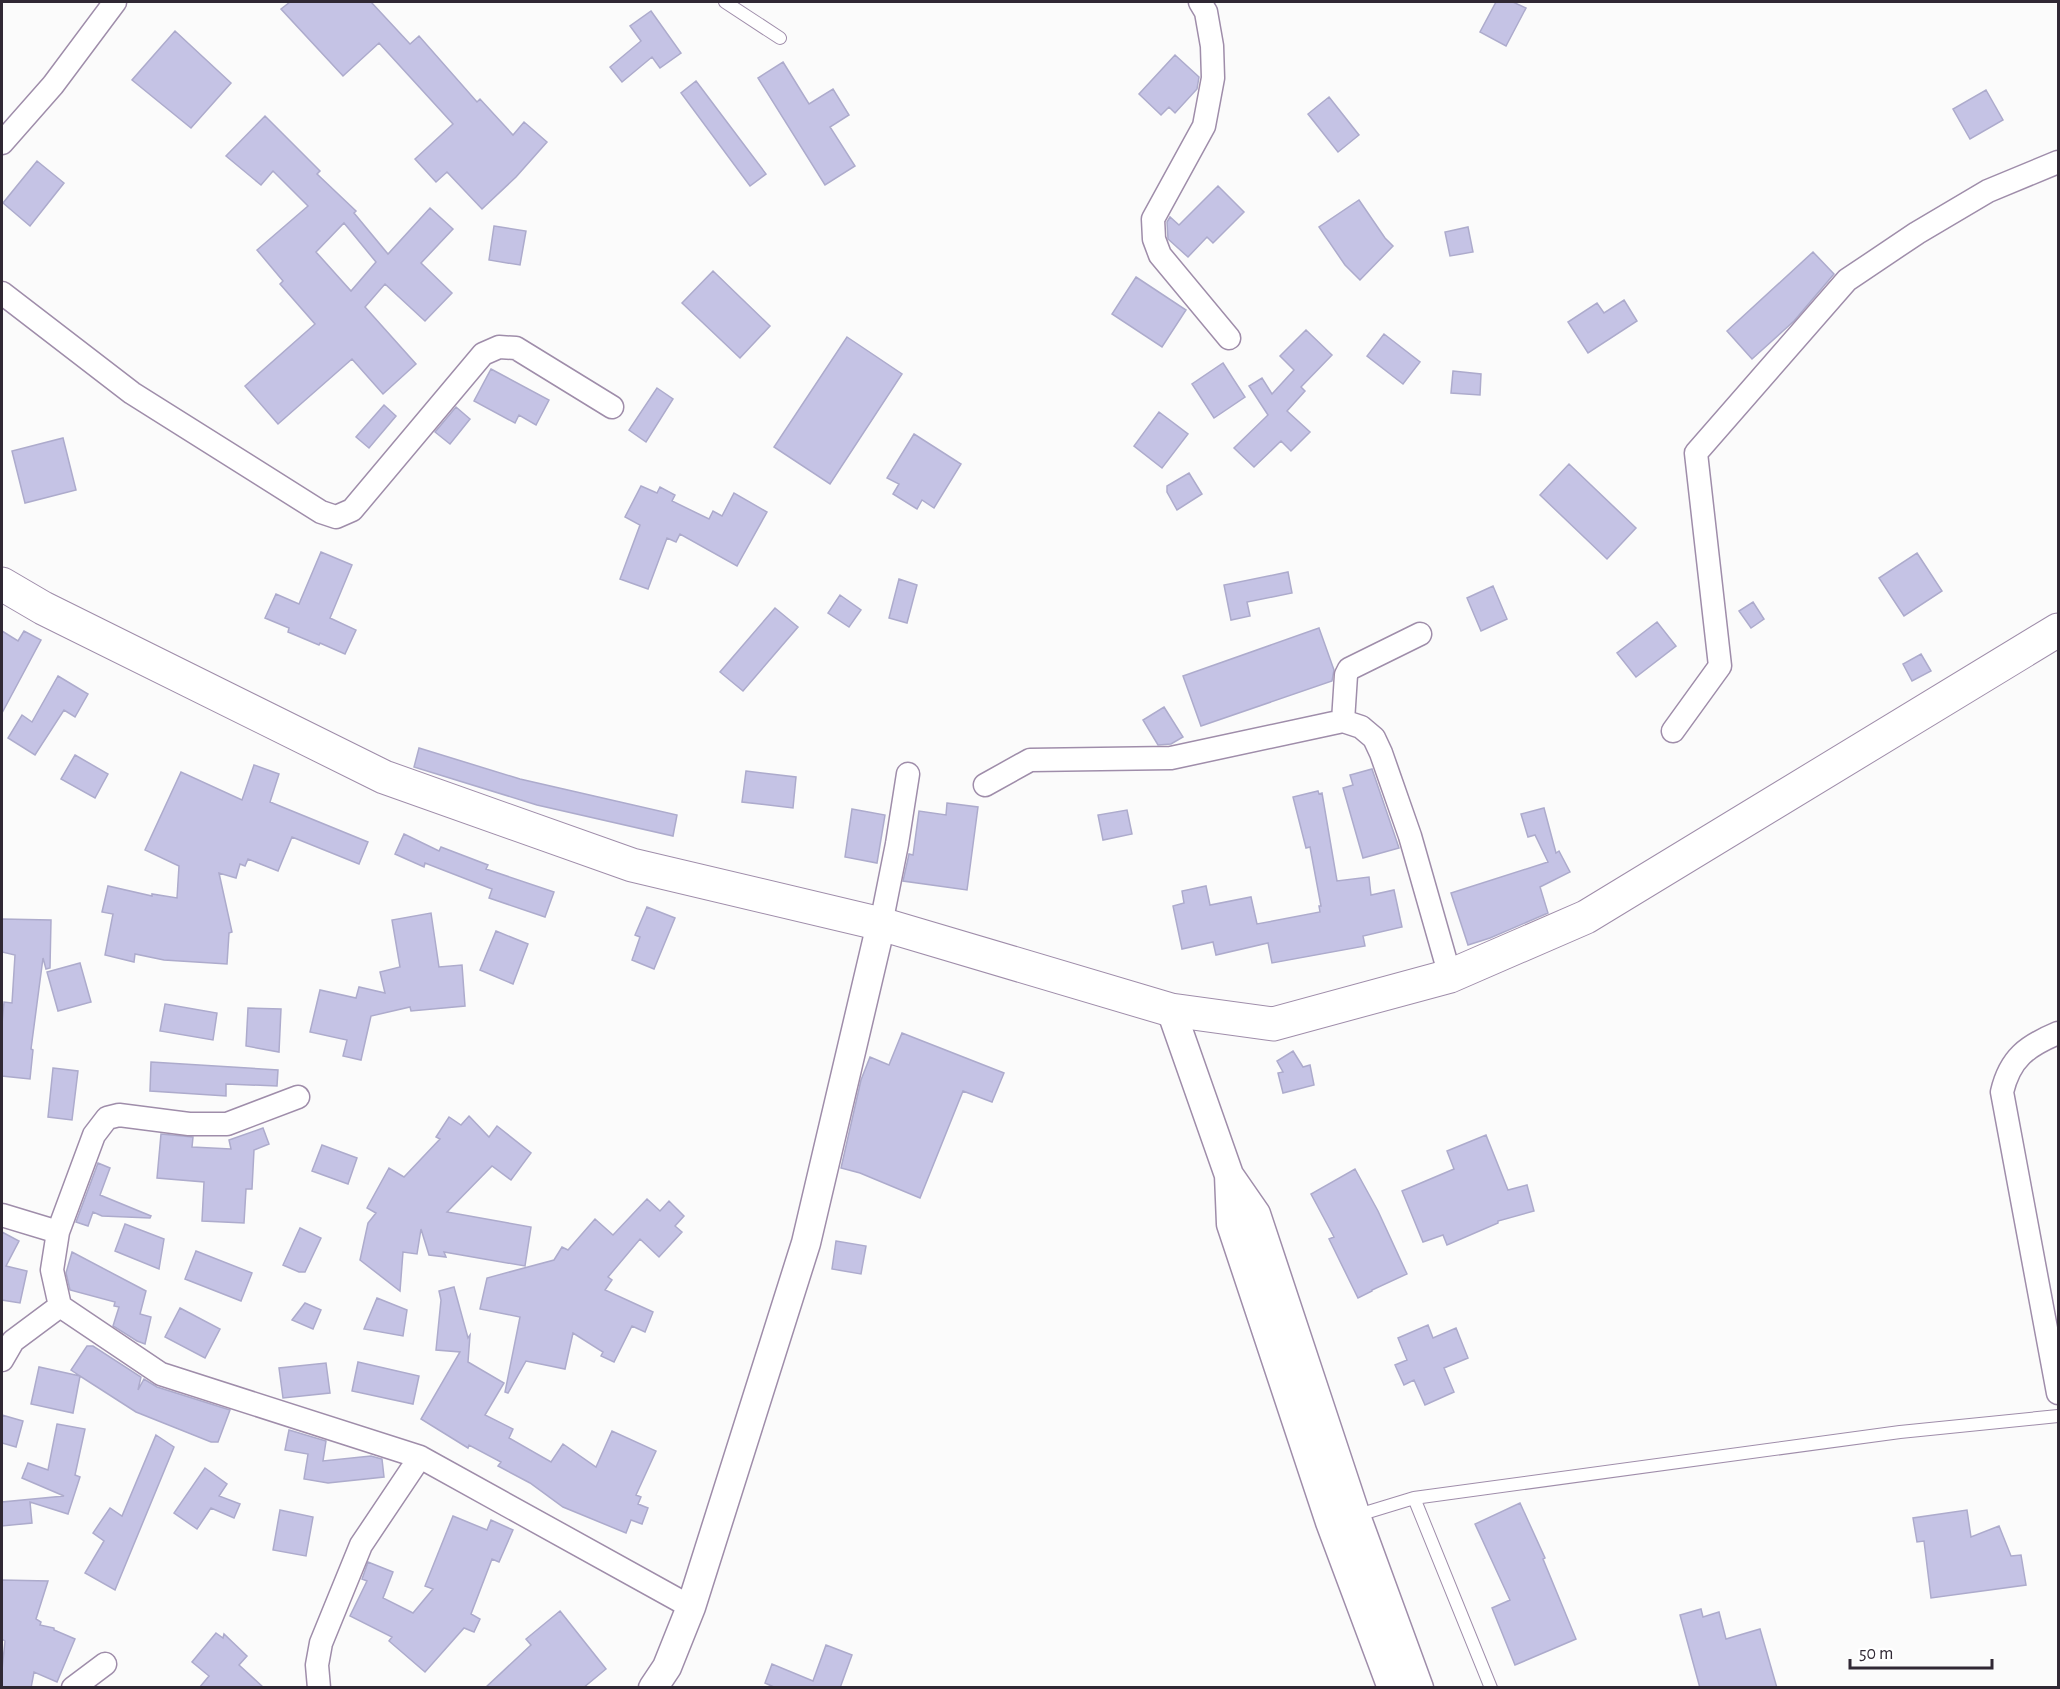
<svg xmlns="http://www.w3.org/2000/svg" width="2060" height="1689" viewBox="0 0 2060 1689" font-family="'Alegreya Sans',sans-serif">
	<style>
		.building { fill: #c5c3e5; stroke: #adabcc; stroke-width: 1.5; fill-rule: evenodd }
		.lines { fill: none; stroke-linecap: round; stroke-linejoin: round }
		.service-casing { stroke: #9f8daa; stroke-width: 14 }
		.minor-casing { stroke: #9f8daa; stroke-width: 25 }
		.tertiary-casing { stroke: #9f8daa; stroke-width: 31 }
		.secondary-casing { stroke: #9f8daa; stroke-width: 35 }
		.service { stroke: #fff; stroke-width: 12 }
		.minor { stroke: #fff; stroke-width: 22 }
		.tertiary { stroke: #fff; stroke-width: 28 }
		.secondary { stroke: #fff; stroke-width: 33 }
	</style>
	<rect width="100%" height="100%" fill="#fbfbfb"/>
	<path class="building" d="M290 2H371L410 44 419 36 477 102 480 99 513 135 524 122 547 142 516 177 482 209 447 172 436 182 415 159 453 124 379 43 343 76 281 9Z
		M1496 2H1513L1526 8 1506 46 1480 32Z
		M651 11 681 53 660 68 652 57 622 82 610 67 641 41 630 26Z
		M175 31 231 83 191 128 132 80Z
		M1175 55 1199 77 1197 89 1175 113 1169 107 1161 115 1139 94Z
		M783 62 809 104 833 89 849 115 830 127 855 166 825 185 758 78Z
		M696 81 766 174 750 186 681 93Z
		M1986 90 2003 120 1970 139 1953 109Z
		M1329 97 1359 135 1338 152 1308 114Z
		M265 116 320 171 317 174 356 211 354 213 388 254 430 208 453 229 421 263 452 293 425 321 385 284 365 307 416 364 383 394 352 359 278 424 245 386 315 324 280 284 283 281 257 250 308 206 273 171 261 185 226 156ZM344 223 376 262 351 291 316 252Z
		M37 161 64 183 30 226 3 203Z
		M1218 186 1244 212 1213 243 1207 237 1188 257 1168 239 1167 222 1170 217 1179 225Z
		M1359 200 1385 238 1393 246 1360 280 1345 265 1319 227Z
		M494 226 526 231 520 265 489 260Z
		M1468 227 1473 252 1450 256 1445 232Z
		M1813 252 1834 274 1794 321 1752 359 1727 331Z
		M713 271 770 326 740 358 682 303Z
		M1136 277 1186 310 1162 347 1112 314Z
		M1624 300 1637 321 1588 353 1568 322 1597 303 1604 313Z
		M1306 330 1332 355 1301 387 1305 391 1287 411 1310 432 1291 451 1281 441 1254 467 1234 448 1268 415 1249 386 1262 378 1272 394 1294 370 1280 356Z
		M1384 334 1420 362 1403 384 1367 356Z
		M847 337 902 374 830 484 774 447Z
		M1223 363 1245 397 1214 418 1192 384Z
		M491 369 549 400 536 425 519 415 515 423 474 401Z
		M1453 371 1481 374 1480 395 1451 393Z
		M657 388 673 399 646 442 629 430Z
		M384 405 396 416 369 448 356 437Z
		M456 407 470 419 450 444 435 432Z
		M1159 412 1188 434 1162 468 1134 446Z
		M914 434 961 464 934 508 922 500 917 509 893 494 899 484 887 478Z
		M63 438 76 490 25 503 12 451Z
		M1569 464 1636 528 1607 559 1540 495Z
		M1189 473 1202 494 1177 510 1167 492V486Z
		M641 486 657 493 660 487 675 495 672 501 709 519 713 511 722 516 734 493 767 512 737 566 680 534 676 542 667 538 648 589 620 579 640 525 625 517Z
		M321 552 352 565 330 618 356 630 345 654 320 643 319 645 288 632 289 628 265 618 276 594 299 604Z
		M1917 553 1942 591 1904 616 1879 578Z
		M1288 572 1292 593 1247 602 1250 616 1231 620 1224 585Z
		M899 579 917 585 907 623 889 618Z
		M1493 586 1507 619 1481 631 1467 598Z
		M840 595 861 610 849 627 828 613Z
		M1753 602 1764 619 1751 628 1739 611Z
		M775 608 798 627 743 691 720 672Z
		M1657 622 1676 646 1636 677 1617 653Z
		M1319 628 1334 670 1332 681 1201 726 1183 676Z
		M2 631 18 641 24 631 41 640 2 713Z
		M1921 654 1931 671 1912 681 1903 664Z
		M58 676 88 694 75 717 64 710 35 755 8 738 22 715 32 722Z
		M1164 707 1183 737 1171 744 1158 745 1143 720Z
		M419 748 520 779 677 815 673 836 537 805 414 767Z
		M75 755 108 774 95 798 61 779Z
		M254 765 279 774 270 802 368 842 359 864 292 837 278 871 248 859 245 866 240 864 236 878 219 873 232 932 229 933 227 964 164 960 135 954 134 962 105 955 113 914 102 912 108 886 152 896V894L177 898 179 866 145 850 181 772 242 800Z
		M1372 769 1399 848 1363 858 1343 788 1353 785 1350 775Z
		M746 771 796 777 793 808 742 802Z
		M1318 791 1319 794 1322 793 1337 881 1369 877 1371 895 1394 890 1402 927 1363 936 1365 946 1272 963 1268 943 1216 955 1213 942 1182 949 1173 906 1184 903 1182 891 1206 886 1210 905 1251 897 1257 924 1320 912 1319 906H1321L1310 847 1306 848 1293 797Z
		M947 803 978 807 967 890 903 881 909 854 913 855 919 811 946 815Z
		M1544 808 1556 853 1559 851 1570 872 1540 887 1548 913 1490 938 1468 945 1451 893 1548 862 1535 835 1528 837 1521 814Z
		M852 809 885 815 877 863 845 857Z
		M1127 810 1132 834 1103 840 1098 815Z
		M404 834 439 851 441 847 488 865 486 869 554 892 545 917 489 898 492 889 425 863 424 867 395 854Z
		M647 907 675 918 654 969 632 960 640 937 635 935Z
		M431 913 439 967 462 965 465 1006 411 1011 410 1007 371 1016 361 1060 343 1056 347 1040 310 1032 320 990 356 998 359 987 385 993 380 972 400 967 392 920Z
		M2 919 51 920 50 968 46 969 43 958 31 1049 33 1050 30 1079 2 1076V1024L4 1002 12 1003 15 955 2 952Z
		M496 931 528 944 513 984 480 970Z
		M80 963 91 1002 58 1011 47 972Z
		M165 1004 217 1013 213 1040 160 1031Z
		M248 1008 281 1009 279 1052 246 1046Z
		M902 1033 1004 1073 992 1102 963 1091 920 1198 860 1173 841 1168 861 1080 870 1057 889 1065Z
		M1293 1051 1303 1067 1310 1065 1314 1085 1283 1093 1278 1073 1283 1072 1277 1061Z
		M151 1062 278 1070 277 1086 226 1084V1096L150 1091Z
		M53 1068 78 1071 72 1120 48 1117Z
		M469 1116 489 1137 497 1126 531 1153 511 1180 492 1166 447 1212 531 1227 525 1266 444 1252 446 1257 429 1255 421 1229 417 1254 403 1252 400 1291 360 1260 368 1223 376 1213 367 1208 389 1168 404 1177 440 1139 436 1137 449 1117 461 1125Z
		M263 1128 269 1144 254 1150 252 1189H246L244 1223 202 1221 204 1182 157 1178 161 1134 193 1137 192 1147 231 1149 229 1140Z
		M1486 1135 1508 1190 1527 1185 1534 1211 1498 1221V1223L1447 1245 1443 1235 1423 1242 1402 1191 1454 1169 1447 1151Z
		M322 1145 357 1158 348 1184 312 1171Z
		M98 1163 110 1168 100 1195 151 1216 150 1218 102 1216 93 1212 88 1226 76 1222Z
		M1355 1169 1378 1211 1407 1274 1372 1290V1291L1358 1298 1329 1239 1334 1237 1311 1194Z
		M647 1199 660 1211 669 1201 684 1216 675 1226 682 1232 659 1257 640 1239 608 1277 612 1280 605 1290 653 1312 645 1332 632 1326 614 1362 601 1356 603 1352 573 1333 565 1369 526 1361 508 1393 505 1392 520 1317 480 1309 487 1278 554 1260 562 1247 568 1250 595 1219 613 1235Z
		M125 1224 164 1239 159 1269 115 1251Z
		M300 1228 321 1238 305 1272H299L283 1265Z
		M2 1232 19 1241 6 1266 27 1271 20 1303 2 1300Z
		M836 1241 866 1246 861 1274 832 1269Z
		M196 1251 252 1273 241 1301 185 1279Z
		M72 1252 146 1291 140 1314 151 1317 145 1344 137 1341 113 1326 119 1307 114 1306 115 1302 70 1290 66 1273Z
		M454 1287 468 1338 470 1335 468 1362 504 1383 485 1415 513 1429 509 1438 551 1462 563 1444 596 1467 612 1431 656 1451 636 1495 641 1497 638 1504 648 1508 642 1524 631 1520 626 1533 563 1507 530 1483 498 1466 501 1462 469 1445 468 1448 421 1419 460 1352 436 1350 441 1300 439 1291Z
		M377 1298 407 1310 403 1336 364 1329Z
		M305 1303 321 1310 313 1329 292 1320Z
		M180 1308 220 1329 205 1358 165 1337Z
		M1428 1325 1433 1338 1456 1328 1468 1358 1444 1368 1454 1392 1425 1405 1414 1380 1404 1385 1395 1365 1407 1360 1398 1338Z
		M87 1346H93L141 1377 138 1390 144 1379 157 1387 230 1410 218 1442H211L136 1412 80 1376 73 1413 31 1404 39 1367 80 1376 71 1370Z
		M358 1362 419 1376 413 1404 352 1391Z
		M326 1363 330 1393 283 1398 279 1368Z
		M2 1415 23 1421 16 1447 2 1443Z
		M57 1424 85 1429 75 1475 80 1477 68 1514 30 1502 32 1523 2 1526V1502L64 1496 22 1478 28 1463 48 1470Z
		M289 1430 326 1441 323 1461 371 1456 382 1459 384 1477 328 1483 304 1479 308 1454 285 1450Z
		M156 1435 174 1447 115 1590 85 1573 104 1541 93 1533 110 1508 122 1516Z
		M205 1468 227 1484 219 1496 240 1504 234 1518 211 1508 197 1529 174 1513Z
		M1520 1503 1545 1558 1543 1559 1576 1639 1515 1665 1492 1608 1510 1600 1475 1524Z
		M280 1510 313 1517 306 1556 273 1550Z
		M1967 1510 1971 1537 1999 1526 2011 1556 2021 1555 2026 1585 1931 1598 1924 1541 1917 1542 1913 1518Z
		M453 1516 487 1530 491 1520 513 1530 499 1562 492 1559 471 1614 480 1619 474 1632 464 1628 425 1672 389 1641 392 1637 350 1616 367 1581 362 1579 368 1562 393 1572 383 1598 413 1613 433 1589 425 1586Z
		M2 1580 48 1581 36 1619 41 1622 40 1625 54 1628V1630L75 1639 57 1682 34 1672 31 1688H2V1670L5 1641 2 1639Z
		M1701 1609 1703 1617 1719 1612 1726 1639 1760 1629 1777 1688H1700L1680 1615Z
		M560 1611 606 1669 583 1688H485L531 1645 526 1639Z
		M216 1633 223 1638 224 1634 247 1656 239 1665 264 1688H199L209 1676 192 1662Z
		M826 1645 852 1655 840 1688H776L765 1683 772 1664 813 1681Z"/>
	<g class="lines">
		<g class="service-casing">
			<path id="service" d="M725 2 780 38
				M1414 1498 1900 1432 2058 1416
				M1355 1516 1414 1498 1491 1688"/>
		</g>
		<g class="minor-casing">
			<path id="minor" d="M1200 2 1206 12 1212 46 1213 78 1204 126 1153 219 1154 239 1160 255 1229 338
				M2 143 53 85 115 2
				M2 293 132 393 321 512 336 517 352 510 483 354 499 347 516 348 612 407
				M1343 721 1346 675 1349 669 1420 634
				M1673 731 1720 666 1696 453 1847 280 1917 233 1988 191 2058 162
				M985 785 1030 760 1171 758 1343 721 1361 727 1374 738 1381 753 1410 836 1450 976
				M881 924 897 844 908 774
				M2058 1033C2027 1046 2010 1058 2002 1092L2058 1393
				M2 1215 58 1232 52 1270 60 1306 13 1341 2 1360
				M58 1232 94 1135 107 1118 119 1115 189 1124H227L298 1097
				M60 1306 161 1374 420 1457 691 1607
				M73 1688 105 1664
				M319 1688 317 1665 321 1643 361 1545 420 1457"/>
		</g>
		<g class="tertiary-casing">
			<path id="tertiary" d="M1171 1010 1229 1175 1231 1224 1330 1522 1392 1688
				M1229 1175 1256 1214 1356 1516 1419 1688
				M653 1688 667 1667 691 1607 806 1243 881 924"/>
		</g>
		<g class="secondary-casing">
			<path id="secondary" d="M2 584 43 608 384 777 632 865 881 924 1171 1010 1273 1024 1450 976 1586 917 2058 630"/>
		</g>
		<use href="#service" class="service"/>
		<use href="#minor" class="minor"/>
		<use href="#tertiary" class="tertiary"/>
		<use href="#secondary" class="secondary"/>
	</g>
	<rect width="2060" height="1689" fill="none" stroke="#302834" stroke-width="6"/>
	<path d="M1850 1659v9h142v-9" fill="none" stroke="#302834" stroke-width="3"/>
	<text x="1859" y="1659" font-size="18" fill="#302834" stroke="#ffffff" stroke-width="4.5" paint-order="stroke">50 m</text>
</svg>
